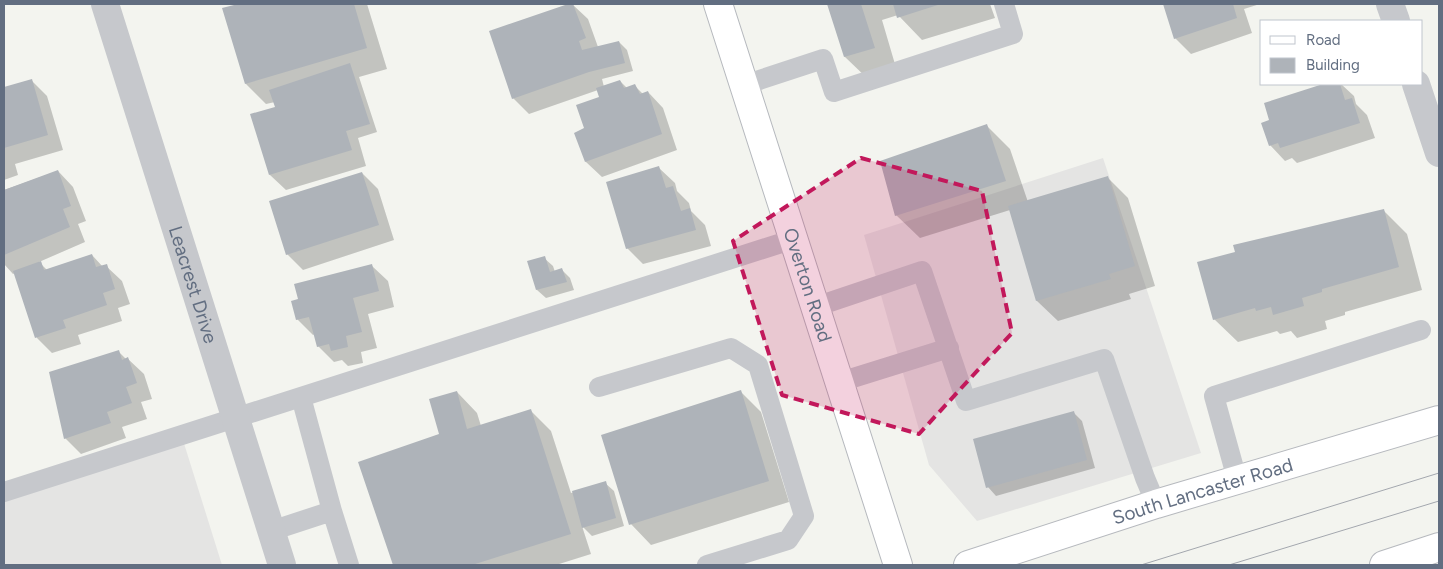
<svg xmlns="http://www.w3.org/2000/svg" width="1443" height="569" viewBox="0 0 1443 569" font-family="Figtree,sans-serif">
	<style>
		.built { fill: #e4e4e3 }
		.shadow { fill: #0003 }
		.building { fill: #aeb3b9 }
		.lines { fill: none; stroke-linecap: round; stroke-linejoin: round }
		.secondary-casing { stroke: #b6b9be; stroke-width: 30 }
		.lane { stroke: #c6c8cc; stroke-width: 20 }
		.street { stroke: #c6c8cc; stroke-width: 28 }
		.secondary { stroke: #fff; stroke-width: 28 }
		.tram { stroke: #a3a7ae; stroke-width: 1 }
		.marked { fill: #c2185b; fill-opacity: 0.2; stroke: #c2185b; stroke-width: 4; stroke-dasharray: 10 6; stroke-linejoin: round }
		.labels { text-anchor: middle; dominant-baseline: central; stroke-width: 5; stroke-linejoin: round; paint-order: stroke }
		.street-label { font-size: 19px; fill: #626e81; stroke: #fff }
	</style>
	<rect width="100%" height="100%" fill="#f3f4ef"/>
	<path class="built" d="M1103 158 1201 453 977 521 929 465 864 235Z
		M182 437 222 565H4V494Z"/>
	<path class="shadow" d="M242 4H367L387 69 359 77 377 132 358 138 366 166 286 190 270 175 277 108 275 102 266 104 246 84 224 9Z
		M572 4 588 19 598 47 619 42 627 50 633 71 602 79 604 87 620 81 627 88 634 85 643 94 648 92 663 108 677 150 602 177 586 162V129L600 98 598 90 529 114 513 98 491 32Z
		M828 4H990L995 18 922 40 898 15 882 20 897 71 869 80 845 57Z
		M1164 4H1260L1244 9 1252 33 1191 54 1175 38Z
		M31 80 47 96 63 150 15 164 18 175 4 180V88Z
		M1327 84H1341L1354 96 1356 104 1367 115 1375 138 1297 163 1292 158 1285 161 1270 145 1271 121 1265 104Z
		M987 126 1010 149 1028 202 1107 177 1128 198 1155 286 1129 294 1131 299 1058 321 1037 301 1010 210 920 238 896 215Z
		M659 168 675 183 677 191 689 203 691 211 705 225 711 246 643 264 627 248Z
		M58 171 73 187 86 221 78 224 85 242 39 262 47 270 92 255 103 267 106 266 122 281 130 304 118 308 122 321 78 335 81 344 52 353 37 338 15 273 13 274 4 264V190Z
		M362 173 378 189 394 240 303 270 287 254Z
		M1383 210 1407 234 1422 290 1345 312V315L1325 321 1327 329 1297 338 1291 331 1280 334 1277 331 1238 342 1214 319 1237 253Z
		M544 258 553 266 555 272 562 270 570 278 574 290 546 298 537 290Z
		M372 266 388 281 394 307 368 314 377 348 361 352 363 363 348 366 342 360 334 362 318 346 315 334 313 335 297 319Z
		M118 351 127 360 128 359 144 374 152 399 141 402 147 419 122 427 126 438 81 454 65 438Z
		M457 392 477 413 481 426 531 411 551 431 571 493 605 483 614 491 624 526 592 536 582 526 591 554 556 565H394L359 463 441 434Z
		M741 392 761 412 789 502 651 545 631 524Z
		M1073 412 1082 421 1095 468 996 496 988 487Z"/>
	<path class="building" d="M238 4H354L367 48 245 84 222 8Z
		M568 4H573L586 38 579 41 582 50 619 41 625 63 589 72 512 99 489 31Z
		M827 4H861L875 48 844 57Z
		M893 4H941L897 18Z
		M1163 4H1233L1237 18 1174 39Z
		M350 63 370 124 346 131 352 150 269 175 250 114 275 107 269 90Z
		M32 79 48 135 4 148V87Z
		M620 80 624 88 635 84 640 94 648 91 662 134 585 162 574 133 584 128 576 105 599 97 596 88Z
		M1323 84H1340L1345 100 1352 98 1360 123 1280 148 1278 143 1269 146 1261 123 1269 120 1264 103Z
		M987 124 1006 181 895 216 880 161Z
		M659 166 666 188 673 186 681 211 690 208 696 230 626 249 606 182Z
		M58 170 71 206 63 209 70 227 4 255V190Z
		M362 172 379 225 286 255 269 201Z
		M1108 176 1135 266 1109 274 1111 279 1036 301 1008 206Z
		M1384 209 1399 267 1322 289V292L1302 298 1304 306 1273 315 1271 307 1256 311 1255 308 1213 320 1197 262 1235 252 1233 245Z
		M92 254 96 267 107 264 115 289 103 293 107 305 63 320 66 328 35 338 13 271 41 261 44 270Z
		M545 256 550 272 562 268 567 282 536 290 527 261Z
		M372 264 379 291 353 298 362 332 346 336 348 347 331 351 329 344 317 347 309 317 296 320 291 301 298 299 294 284Z
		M119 350 122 360 128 357 137 383 126 387 132 403 107 412 111 423 64 439 49 372Z
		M741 390 769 481 629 525 601 435Z
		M457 391 467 429 531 409 571 534 472 565H393L358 462 439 434 429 399Z
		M1074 411 1087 460 986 488 973 439Z
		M606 481 616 518 582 528 572 491Z"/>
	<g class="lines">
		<g class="secondary-casing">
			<g id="secondary">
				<path id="s2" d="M718 4 898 565"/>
				<path id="s3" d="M968 565 1156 504 1439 420"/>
				<path d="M1384 565 1439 547"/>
			</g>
		</g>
		<path class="lane" d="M744 85 823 59 834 92 1013 34 1004 4
			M815 307 922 271 966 401 1104 359 1145 478 1156 504
			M840 382 949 348
			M599 387 731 348 758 365 804 516 788 540 707 565
			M301 397 332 511
			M1237 479 1214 396 1421 330
			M4 492 794 239
			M271 531 332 511 349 565"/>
		<g class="street">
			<path id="s1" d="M105 4 282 565"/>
			<path d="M1390 4 1396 21"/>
			<path d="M1416 84 1439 153"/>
		</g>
		<use href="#secondary" class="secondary"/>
		<path class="tram" d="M1141 565 1439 473
			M1229 565 1439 501"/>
	</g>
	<path class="marked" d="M861 158 982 191 1012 333 919 434 782 395 733 241Z"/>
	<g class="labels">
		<g class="street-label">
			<text stroke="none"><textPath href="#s2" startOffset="295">Overton Road</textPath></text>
			<text stroke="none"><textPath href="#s1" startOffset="294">Leacrest Drive</textPath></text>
			<text stroke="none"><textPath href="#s3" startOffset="246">South Lancaster Road</textPath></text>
		</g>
	</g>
	<rect width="1443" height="569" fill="none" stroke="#626e81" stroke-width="10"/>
	<rect x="1260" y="20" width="162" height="65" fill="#ffffff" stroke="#c0c5cd"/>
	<rect x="1270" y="36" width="25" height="8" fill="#ffffff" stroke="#c0c5cd"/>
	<text x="1306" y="45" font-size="15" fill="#626e81">Road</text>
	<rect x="1270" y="58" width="25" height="15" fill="#aeb3b9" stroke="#c0c5cd"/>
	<text x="1306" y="70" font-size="15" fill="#626e81">Building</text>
</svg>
